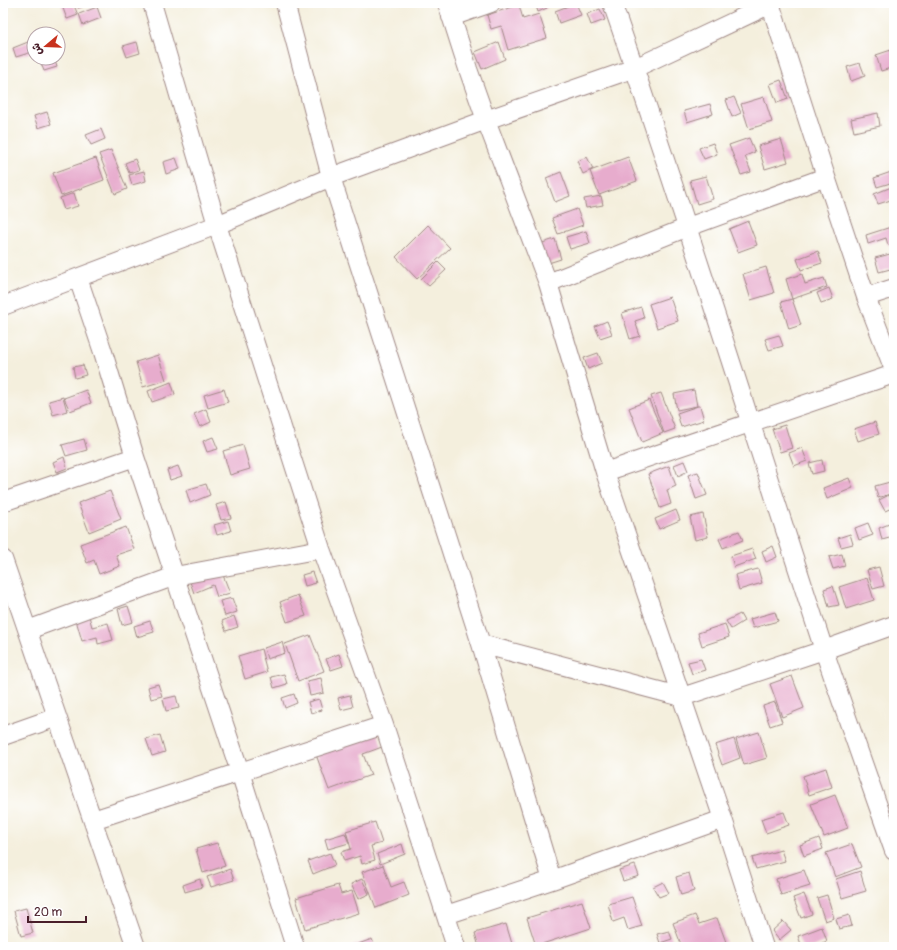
<svg xmlns="http://www.w3.org/2000/svg" width="897" height="950" viewBox="0 0 897 950" font-family="Pangolin,'Playpen Sans Arabic',sans-serif">
	<style>
		.building { fill: #e7accd }
		.lines { fill: none; stroke-linecap: round; stroke-linejoin: round }
		.minor-casing { stroke: #9f8784; stroke-width: 20 }
		.minor { stroke: #fff; stroke-width: 18 }
	</style>
	<rect width="100%" height="100%" fill="#fff"/>
	<filter id="ink" filterUnits="userSpaceOnUse"><feTurbulence type="fractalNoise" baseFrequency=".025" numOctaves="2"/><feDisplacementMap in="SourceGraphic" scale="8" xChannelSelector="R" yChannelSelector="G"/><feConvolveMatrix kernelMatrix="1 2 1 2 8 2 1 2 1" color-interpolation-filters="sRGB"/></filter>
	<filter id="wash" filterUnits="userSpaceOnUse"><feTurbulence type="fractalNoise" baseFrequency=".012" numOctaves="4" result="noise"/><feDisplacementMap in="SourceGraphic" scale="16" xChannelSelector="R" yChannelSelector="G"/><feGaussianBlur stdDeviation="0.9" result="paint"/><feColorMatrix in="noise" values="0 0 0 0 0 0 0 0 0 0 0 0 0 0 0 0 0 1.4 0 .05"/><feComposite in="paint" operator="in"/></filter>
	<g filter="url(#wash)">
		<rect width="100%" height="100%" fill="#f4efdd"/>
		<g id="blocks">
			<path class="building" d="M61 3H73L78 15 67 19Z
				M77 3H95L78 8Z
				M535 3H546L547 8 538 12Z
				M576 3 581 15 559 23 555 11Z
				M519 5 523 19 539 14 547 38 508 50 501 26 491 29 487 15Z
				M97 7 101 18 83 25 79 14Z
				M600 9 605 20 591 25 587 14Z
				M28 42 32 52 16 57 13 48Z
				M137 42 140 53 127 57 123 46Z
				M499 42 505 59 482 69 475 52Z
				M894 49V67L881 71 876 55Z
				M39 58H54L57 67 44 71Z
				M860 63 865 76 851 81 847 67Z
				M781 80 788 99 777 103 770 84Z
				M734 97 741 113 732 117 726 100Z
				M764 97 772 122 749 129 741 104Z
				M710 104 713 114 687 122 684 111Z
				M47 112 51 124 38 128 34 116Z
				M878 113 880 126 854 132 851 119Z
				M101 129 105 139 91 145 86 135Z
				M749 138 755 152 745 156 751 172 741 175 729 145Z
				M781 139 788 162 765 169 758 146Z
				M713 143 717 154 704 159 699 148Z
				M111 150 127 189 115 194 99 154Z
				M587 157 593 169 583 174 577 161Z
				M628 157 637 181 599 195 590 171Z
				M96 158 104 180 61 196 53 173Z
				M176 158 180 169 166 174 163 162Z
				M135 159 139 170 129 173 125 163Z
				M144 171 146 181 132 185 129 175Z
				M894 171V182L877 187 874 178Z
				M561 172 570 196 555 202 546 178Z
				M706 176 713 199 697 204 690 180Z
				M894 186V199L878 204 874 194Z
				M74 193 78 206 64 210 60 198Z
				M601 196 603 205 586 208 584 199Z
				M577 209 583 225 558 234 552 218Z
				M748 221 757 245 738 252 729 229Z
				M428 225 450 248 417 279 396 257Z
				M894 226V244L888 245 886 238 868 244 866 235Z
				M586 231 590 243 570 249 566 237Z
				M555 239 561 259 542 265 536 245Z
				M818 251 822 263 801 270 797 259Z
				M894 253V268L879 272 875 258Z
				M438 262 446 270 429 286 421 279Z
				M766 267 774 293 751 300 743 274Z
				M802 274 805 284 824 278 827 287 792 299 786 279Z
				M829 288 833 299 821 303 817 293Z
				M670 297 678 321 657 328 649 304Z
				M792 299 801 325 789 329 781 302Z
				M641 307 644 318 635 321 640 336 630 339 622 313Z
				M607 321 612 334 600 338 595 326Z
				M779 335 783 346 769 350 765 339Z
				M598 353 602 363 588 369 584 358Z
				M158 355 166 380 143 387 136 362Z
				M83 365 86 375 75 378 73 367Z
				M171 382 175 394 152 402 148 391Z
				M224 389 228 402 208 408 204 395Z
				M86 390 91 403 70 411 64 398Z
				M694 390 697 406 677 410 674 394Z
				M661 393 675 429 664 433 651 396Z
				M63 397 67 411 53 415 49 401Z
				M649 400 663 433 642 442 629 408Z
				M698 406H700L704 420 681 427 677 413Z
				M206 409 211 422 200 427 194 414Z
				M875 422 879 434 858 441 854 429Z
				M785 425 792 448 780 452 772 429Z
				M213 437 218 449 207 452 203 441Z
				M84 439 87 450 66 456 62 445Z
				M243 445 250 469 230 475 223 451Z
				M802 448 807 461 794 466 789 453Z
				M64 457 67 468 57 472 53 462Z
				M822 460 824 471 812 474 809 463Z
				M684 461 688 471 678 476 674 465Z
				M178 466 182 476 170 480 167 470Z
				M669 466 676 486 667 490 671 504 660 508 648 474Z
				M698 472 707 495 696 499 688 475Z
				M849 478 853 488 827 499 823 488Z
				M890 482 893 493 878 498 875 486Z
				M206 484 210 495 190 503 186 490Z
				M110 491 121 519 89 532 78 503Z
				M889 495 894 507 885 511 879 500Z
				M226 502 231 518 221 520 216 505Z
				M676 510 680 520 659 529 655 519Z
				M703 514 708 537 695 540 690 517Z
				M228 521 231 531 217 535 214 525Z
				M868 523 873 535 859 540 855 528Z
				M889 524 893 537 882 540 879 528Z
				M126 527 134 549 116 555 120 566 99 574 94 560 87 563 80 544Z
				M739 531 743 540 723 548 719 539Z
				M850 534 853 544 841 547 838 538Z
				M773 546 777 557 766 562 762 551Z
				M752 549 756 559 734 567 731 556Z
				M842 554 845 566 833 569 829 557Z
				M879 567 884 586 873 589 867 570Z
				M758 569 762 583 739 590 735 575Z
				M221 570 230 593 217 597 213 585 194 593 190 582Z
				M312 572 316 583 305 586 302 575Z
				M867 578 874 600 846 609 839 587Z
				M833 586 839 605 829 607 824 589Z
				M298 595 306 616 287 622 280 602Z
				M232 598 237 612 225 616 220 601Z
				M128 606 133 622 122 625 118 609Z
				M775 612 778 621 753 628 750 619Z
				M740 614 744 621 731 629 726 621Z
				M89 616 92 627 108 623 113 640 98 644 97 637 82 641 76 620Z
				M234 616 238 627 226 631 222 621Z
				M150 621 154 632 137 637 134 626Z
				M725 624 729 637 702 646 698 633Z
				M310 635 324 671 298 681 285 644Z
				M282 642 285 653 267 659 264 648Z
				M261 649 267 672 245 679 238 656Z
				M339 654 343 666 331 670 326 659Z
				M701 659 705 670 692 674 688 662Z
				M284 674 287 684 274 688 271 677Z
				M792 676 804 708 782 717 770 684Z
				M321 678 324 693 310 696 307 681Z
				M158 684 162 696 151 699 148 687Z
				M294 694 297 703 285 708 282 698Z
				M350 695 353 707 341 710 338 698Z
				M176 696 179 708 166 711 163 699Z
				M319 699 322 710 311 713 308 702Z
				M775 702 782 722 770 726 763 706Z
				M377 730 382 747 363 754 371 775 329 790 315 752Z
				M759 732 767 758 744 765 736 739Z
				M160 735 165 752 152 756 146 739Z
				M734 739 740 758 722 765 715 745Z
				M826 768 832 787 809 795 803 776Z
				M835 795 848 828 824 837 811 804Z
				M784 812 789 825 766 833 761 819Z
				M375 822 382 843 371 846 375 860 362 864 360 856 344 861 341 852 351 849 346 831Z
				M345 833 349 843 328 849 325 839Z
				M819 838 823 849 804 856 800 845Z
				M217 843 225 866 203 873 196 849Z
				M402 844 405 854 380 864 377 854Z
				M852 844 861 867 835 877 826 853Z
				M781 850 785 861 756 869 752 858Z
				M330 853 335 865 313 874 308 861Z
				M383 865 391 887 404 882 409 895 376 908 362 872Z
				M635 865 639 876 623 881 619 870Z
				M230 869 234 880 211 887 207 877Z
				M804 870 810 886 781 895 776 879Z
				M860 871 866 891 842 898 836 879Z
				M689 873 694 891 681 895 676 877Z
				M200 879 202 887 185 892 183 885Z
				M362 879 369 894 358 899 351 884Z
				M663 882 669 893 659 897 653 887Z
				M338 885 341 894 352 891 359 913 305 929 296 898Z
				M804 894 812 914 801 918 793 898Z
				M827 895 834 918 825 921 817 898Z
				M632 897 642 926 628 930 624 918 613 922 608 904Z
				M582 901 591 928 536 946 527 918Z
				M26 908 33 933 21 936 14 911Z
				M695 915 699 924 717 918 726 942 712 947H682L673 923Z
				M849 915 852 926 839 929 836 919Z
				M783 921 791 930 779 940 772 931Z
				M506 924 513 947H479L475 933Z
				M822 927 827 941 812 947H802L798 936Z
				M669 931 672 939 660 943 657 934Z
				M372 939 375 947H350Z"/>
		</g>
	</g>
	<g filter="url(#ink)">
		<use href="#blocks" fill-opacity="0" stroke="#9f8784" stroke-width="1"/>
		<g class="lines">
			<g class="minor-casing">
				<path id="minor" d="M152 3 217 225 321 549 384 725 456 947
					M285 3 331 177 481 644 552 880
					M447 3 468 69 486 120 548 283 605 472 723 819 764 947
					M612 3C686 216 753 433 823 647 846 716 870 783 894 851
					M770 3 826 177 866 297 894 370
					M451 17 491 3
					M78 278 103 352 135 457 240 772 295 947
					M548 283 688 227 826 177
					M866 297 894 288
					M3 306 217 225 331 177 486 120 635 68 773 3
					M605 472 894 374
					M3 502 135 457
					M3 559 136 947
					M28 630 175 576 321 549
					M481 644 682 697 824 650 894 625
					M3 736 57 717
					M93 820 384 725
					M446 915 552 880 723 819"/>
			</g>
			<use href="#minor" class="minor"/>
		</g>
	</g>
	<rect width="897" height="950" fill="none" stroke="#fff" stroke-width="16"/>
	<g transform="translate(46 46) rotate(251)"><circle r="19" fill="#ffffff" stroke="#b7a5aa"/>
	<path d="M0-3L7 15L0 10L-7 15Z" fill="#c8321e"/>
	<text y="-6" font-size="11" font-weight="bold" text-anchor="middle" fill="#4a1f2b">ش</text>
	</g>
	<path d="M28 916v6h58v-6" fill="none" stroke="#4a1f2b" stroke-width="2"/>
	<text x="34" y="916" font-size="12" fill="#4a1f2b" stroke="#ffffff" stroke-width="3" paint-order="stroke">20 m</text>
</svg>
